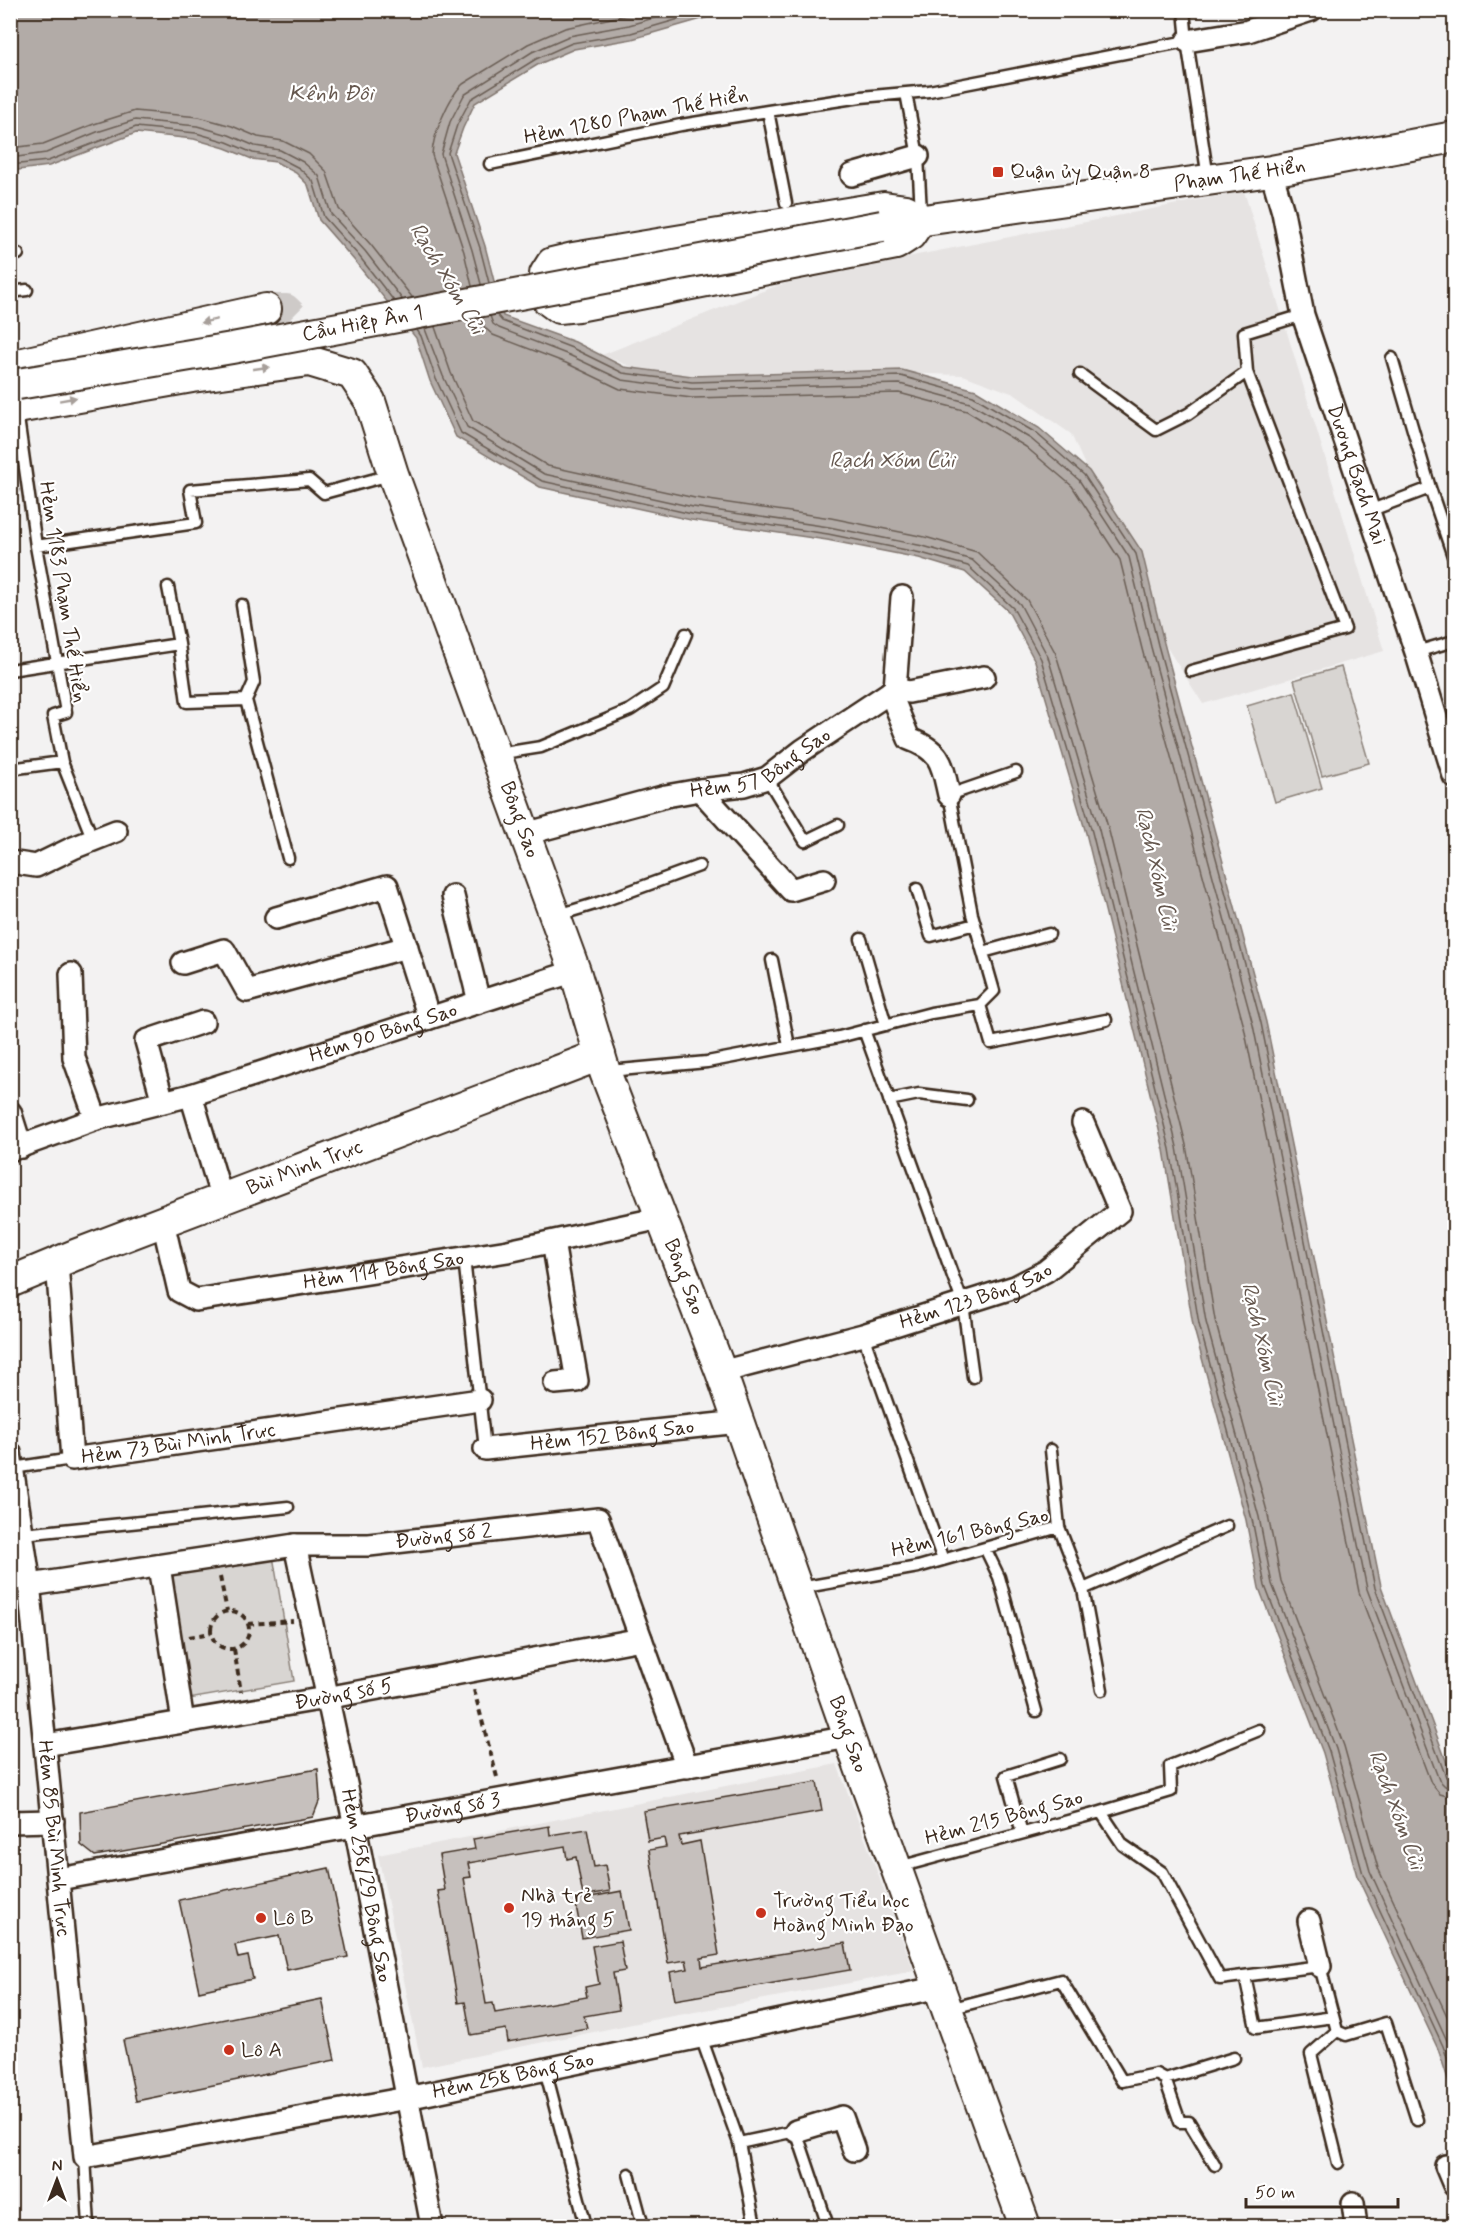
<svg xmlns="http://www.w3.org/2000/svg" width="1465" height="2237" viewBox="0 0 1465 2237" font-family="Mynerve,sans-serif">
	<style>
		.built { fill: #e6e3e2 }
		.green { fill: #d8d5d2; stroke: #8a8078; stroke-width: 1.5 }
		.water { fill: #b2aba7; stroke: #827770; stroke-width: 1.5 }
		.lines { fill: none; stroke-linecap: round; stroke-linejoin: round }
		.shore { stroke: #6b5e55; stroke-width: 1.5 }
		.building { fill: #c6c0bd; stroke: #3b2a1e; stroke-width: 1.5 }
		.secondary-tunnel { stroke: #cecac8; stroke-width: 30; stroke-dasharray: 30 15; stroke-linecap: butt }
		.lane-casing { stroke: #3b2a1e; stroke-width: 15 }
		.street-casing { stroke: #3b2a1e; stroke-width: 26 }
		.secondary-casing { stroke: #3b2a1e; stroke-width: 34 }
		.path { stroke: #3b2a1e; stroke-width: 4; stroke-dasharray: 6 4.5; stroke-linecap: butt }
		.lane { stroke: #fff; stroke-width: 10 }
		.street { stroke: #fff; stroke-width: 21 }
		.secondary { stroke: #fff; stroke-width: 30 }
		.secondary-bridge-casing { stroke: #3b2a1e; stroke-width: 34; stroke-linecap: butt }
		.secondary-bridge { stroke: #fff; stroke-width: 30 }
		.oneway { fill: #a79f9a }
		.poi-dot { fill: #c8321e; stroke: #fff; stroke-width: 2 }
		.labels { text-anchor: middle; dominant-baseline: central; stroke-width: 4.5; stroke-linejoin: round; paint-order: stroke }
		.street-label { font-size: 21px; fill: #3b2a1e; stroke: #fff }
		.poi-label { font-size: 21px; fill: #3b2a1e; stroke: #fff; text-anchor: start }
		.water-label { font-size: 22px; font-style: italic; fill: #65574e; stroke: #fff }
	</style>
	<rect width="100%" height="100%" fill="#f3f2f2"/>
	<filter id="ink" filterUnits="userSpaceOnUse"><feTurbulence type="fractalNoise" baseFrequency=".0167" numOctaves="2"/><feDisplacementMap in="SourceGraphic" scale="12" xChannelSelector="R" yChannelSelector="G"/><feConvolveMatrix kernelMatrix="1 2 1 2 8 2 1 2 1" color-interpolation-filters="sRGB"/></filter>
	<g filter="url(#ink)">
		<path class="built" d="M1244 191 1384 651 1203 704 1164 643 1071 434 1014 394 963 375 887 373 689 390 602 355 773 287 810 276Z
			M837 1764 914 1971 652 2020 422 2067 378 1855Z"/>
		<path class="green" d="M1341 667 1369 763 1322 776 1294 680Z
			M1294 692 1322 788 1275 802 1247 706Z
			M273 1556 294 1681 189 1699 168 1574Z"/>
		<path class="water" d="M10 11H932L917 14 712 16 632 39 574 49 539 64 475 103 463 128 454 153 485 246 503 316 575 342 624 367 692 376 902 370 976 390 1039 428 1089 471 1142 552 1164 643 1266 1022 1381 1586 1454 1782V2097L1438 2049 1357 1876 1323 1753 1259 1588 1246 1520 1193 1325 1164 1150 1086 833 1035 661 1008 611 965 572 919 558 827 540 691 520 540 487 456 437 430 381 416 338 354 260 319 220 308 185 296 173 276 162 252 159 225 148 194 139 136 133 49 166 11 171Z"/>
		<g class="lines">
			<path class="shore" d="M10 148 43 144 94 124 135 111 199 117 232 126 258 137 283 141 309 154 326 171 339 209 371 245 412 297
				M10 158 46 153 97 132 135 120 197 126 229 135 255 146 280 150 303 162 319 176 331 214 365 251 402 299
				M10 165 48 161 136 127 196 133 227 142 253 153 278 157 299 168 313 181 324 217 359 256 394 301
				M489 283 480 248 448 153 457 125 471 99 536 59 572 43 631 33 710 10
				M481 284 472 250 441 154 450 122 464 95 532 52 569 36 629 25 682 10
				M472 286 464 252 432 155C432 137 449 96 463 84L528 44 565 28 649 10
				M497 315 502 321 572 348 623 373 692 382 901 376 973 396 1036 433 1084 475 1136 554 1158 645 1261 1023 1375 1588 1446 1777 1450 1780 1454 1781
				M490 316 493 324 499 328 569 355 622 380 692 389 900 384 970 403 1031 439 1079 480 1129 557 1151 647 1253 1025 1367 1589 1439 1780 1445 1786 1454 1789
				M481 318 485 328 493 335 566 363 620 389 692 398 899 393 967 411 1026 447 1072 486 1120 560 1142 649 1244 1027 1359 1592 1431 1783 1440 1794 1454 1798
				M435 327 451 373 473 421 548 466 695 498 831 518 925 537 977 552 1027 600 1056 654 1108 827 1186 1145 1215 1320 1268 1515 1281 1581 1344 1746 1378 1868 1454 2031
				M425 329 443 376 467 427 544 474 693 507 829 527 923 546 972 560 1020 604 1048 657 1099 830 1177 1147 1206 1322 1259 1517 1272 1584 1336 1749 1370 1871 1454 2056
				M417 330 421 336 436 379 461 433 542 481 692 514 828 534 921 553 968 566 1013 608 1041 659 1092 832 1170 1149 1199 1324 1252 1519 1265 1586 1329 1751 1363 1874 1443 2046 1454 2078"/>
		</g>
		<path class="building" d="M318 1769 320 1799 313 1817 95 1856 81 1845 80 1812Z
			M817 1782 822 1811 679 1836 681 1845 700 1841 719 1955 701 1958 702 1967 845 1943 850 1970 675 2000 670 1972 688 1969 686 1960 668 1963 649 1850 666 1847 664 1838 648 1841 643 1811Z
			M549 1826 550 1835 587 1829 594 1867 605 1865 610 1891 583 1896 576 1857 567 1859 565 1846 468 1863 471 1877 464 1878 486 2004 493 2003 495 2013 587 1997 585 1987 599 1984 592 1946 620 1941 625 1971 613 1973 619 2010 584 2016 587 2028 508 2042 506 2029 471 2035 465 2002 458 2003 438 1891 445 1890 439 1855 475 1849 473 1839Z
			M329 1868 348 1957 287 1970 279 1936 235 1945 238 1958 248 1956 253 1979 199 1991 179 1900Z
			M622 1891 629 1930 582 1938 575 1900Z
			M322 1999 335 2060 136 2101 123 2040Z"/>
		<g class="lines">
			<path class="secondary-tunnel" d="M266 309H286L302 325 309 358"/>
			<g class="lane-casing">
				<path id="lane" d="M1184 10 1187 41
					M906 93 929 91 1187 41 1208 178
					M768 111 861 97 906 93 918 156 921 213
					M490 164 681 125 768 111 786 203
					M10 255 18 254
					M10 292 27 290
					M1392 358 1430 488 1454 559
					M1080 374 1156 430 1188 414 1247 372
					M17 411 36 546 66 712 53 716 62 762 93 840
					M1369 511 1430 488
					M36 546 196 523 190 490 309 480 324 493 390 475
					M168 587 179 644
					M242 605 254 682 246 700
					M1416 652 1454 641
					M10 670 179 644 187 702 246 700 288 858
					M1191 671 1345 629 1247 372 1244 333 1303 315
					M497 754 541 747 630 710 663 688 686 634
					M10 769 62 762
					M767 778 805 841 838 825
					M917 889 931 936 975 924
					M555 916 598 903 699 866
					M861 939 886 1025
					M983 952 1049 934
					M772 960 789 1046
					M980 1005 994 991 972 914 949 795 1016 772
					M864 1030 963 1304 973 1377
					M609 1071 707 1062 839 1037 931 1013 980 1005 991 1043 1106 1020
					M889 1100 919 1094 967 1100
					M464 1258 485 1449
					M863 1335 943 1560
					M1051 1450 1059 1527
					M13 1468 72 1459
					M23 1534 288 1507
					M985 1548 999 1577 1036 1711
					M800 1588 918 1567 1059 1527 1083 1589 1102 1690
					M1083 1589 1227 1526
					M1101 1812 1171 1791 1170 1766 1259 1730
					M1022 1833 1006 1776 1060 1759
					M899 1867 1101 1812 1123 1845 1162 1872 1220 1979 1320 1966 1337 2031 1311 2054 1338 2163
					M1245 1976 1256 2028 1333 2017
					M949 2009 1061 1980 1122 2081 1156 2074 1165 2079 1234 2058
					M1337 2031 1346 2035 1386 2023 1417 2120
					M701 2037 739 2143 755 2226
					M545 2069 586 2226
					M1165 2079 1180 2122H1189L1215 2165
					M739 2143 796 2131 828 2226
					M85 2157 89 2226
					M629 2174 643 2226"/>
			</g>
			<g class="street-casing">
				<g id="street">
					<path d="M1187 41 1248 31 1311 10"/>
					<path id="s1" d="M1271 171 1283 212 1303 315 1416 652 1454 776"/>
					<path d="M852 175 918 156"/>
					<path d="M895 689 902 597"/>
					<path d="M890 692 909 739C942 751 942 764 949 795"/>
					<path d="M700 790 791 890 824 880"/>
					<path id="s2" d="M525 834 666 796 700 790 744 785 767 778 803 750 895 689 909 692 984 677"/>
					<path d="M10 862 36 866 73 848 116 831"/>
					<path d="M453 896 479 1002"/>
					<path d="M276 918 387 886 429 1018"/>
					<path d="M183 963 224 950 247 991 407 947"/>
					<path d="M71 974 74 1058 96 1119"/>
					<path id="s3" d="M191 1095 575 971"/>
					<path d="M163 1102 146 1041 203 1022"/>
					<path d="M10 1112 21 1147"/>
					<path d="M10 1150 96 1119 191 1095 222 1199"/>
					<path id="s4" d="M163 1222 179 1291 196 1300 508 1251 661 1218"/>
					<path d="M553 1242 577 1381 555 1383"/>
					<path id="s5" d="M57 1263 72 1459 480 1400"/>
					<path id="s6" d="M721 1372 863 1335 1015 1287 1046 1271 1120 1211 1083 1123"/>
					<path id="s7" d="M485 1449 739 1422"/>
					<path id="s8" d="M10 1453 28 1572 85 2157 407 2098 940 1987"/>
					<path id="s9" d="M295 1545 355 1826 432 2226"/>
					<path d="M159 1566 183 1722"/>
					<path id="s10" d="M30 1585 295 1545H369L598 1519 687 1767"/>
					<path id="s11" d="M45 1745 326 1698 641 1639"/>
					<path d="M10 1822 53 1821"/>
					<path id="s12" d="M59 1879 849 1737"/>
					<path d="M1309 1921 1320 1966"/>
					<path d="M796 2131 842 2117 854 2150"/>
					<path d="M1446 2166 1454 2185"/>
					<path d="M1353 2203 1356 2226"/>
				</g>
			</g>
			<g class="secondary-casing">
				<g id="secondary">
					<path d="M884 207 906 210 921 219 910 235 896 244 578 306 559 308 548 300 545 274 552 263 573 258Z"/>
					<path id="s13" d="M903 223 1271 171 1454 137"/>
					<path d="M10 366 266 309"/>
					<path id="s14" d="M10 407 17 408 192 377 309 361 352 374 370 401 393 474 575 971 605 1072 721 1372 849 1737 1025 2226"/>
					<path id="s15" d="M10 1282 75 1255 600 1055"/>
				</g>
			</g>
			<path class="path" d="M220 1577 227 1611
				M211 1630a19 19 0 1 1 38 0a19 19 0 1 1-38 0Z
				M248 1624 293 1621
				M189 1637 211 1633
				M234 1649 241 1692
				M474 1690 498 1781"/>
			<use href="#lane" class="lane"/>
			<use href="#street" class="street"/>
			<use href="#secondary" class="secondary"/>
			<g class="secondary-bridge-casing">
				<g id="secondary-bridge">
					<path id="s16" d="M18 384 232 348 882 226"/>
				</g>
			</g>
			<use href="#secondary-bridge" class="secondary-bridge"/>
		</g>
		<defs><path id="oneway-solid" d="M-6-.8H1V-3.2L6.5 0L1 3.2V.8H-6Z" transform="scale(1.5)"/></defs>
		<g class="oneway">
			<use href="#oneway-solid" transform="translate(209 321) rotate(168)"/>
			<use href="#oneway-solid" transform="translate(261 368) rotate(-8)"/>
			<use href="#oneway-solid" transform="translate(68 399) rotate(-10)"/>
		</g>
	</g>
	<g class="poi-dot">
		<rect x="992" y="166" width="12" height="12" rx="3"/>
		<circle cx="509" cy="1908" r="6"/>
		<circle cx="761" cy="1913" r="6"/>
		<circle cx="261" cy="1918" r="6"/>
		<circle cx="229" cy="2050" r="6"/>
	</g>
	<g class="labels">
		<g class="street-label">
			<text transform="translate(636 116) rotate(-11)">Hẻm 1280 Phạm Thế Hiển</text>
			<text stroke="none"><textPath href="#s13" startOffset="340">Phạm Thế Hiển</textPath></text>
			<text stroke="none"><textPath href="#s16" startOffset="350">Cầu Hiệp Ân 1</textPath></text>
			<text stroke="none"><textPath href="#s1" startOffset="316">Dương Bạch Mai</textPath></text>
			<text transform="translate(63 592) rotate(81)">Hẻm 1183 Phạm Thế Hiển</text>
			<text stroke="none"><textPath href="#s2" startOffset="248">Hẻm 57 Bông Sao</textPath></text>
			<text stroke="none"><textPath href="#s14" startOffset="825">Bông Sao</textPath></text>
			<text stroke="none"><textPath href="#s3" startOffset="202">Hẻm 90 Bông Sao</textPath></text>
			<text stroke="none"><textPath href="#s15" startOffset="316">Bùi Minh Trực</textPath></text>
			<text stroke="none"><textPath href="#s4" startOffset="280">Hẻm 114 Bông Sao</textPath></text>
			<text stroke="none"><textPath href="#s14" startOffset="1311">Bông Sao</textPath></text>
			<text stroke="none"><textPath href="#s6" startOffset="266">Hẻm 123 Bông Sao</textPath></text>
			<text stroke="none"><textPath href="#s7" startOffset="128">Hẻm 152 Bông Sao</textPath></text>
			<text stroke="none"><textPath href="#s5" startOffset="304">Hẻm 73 Bùi Minh Trực</textPath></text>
			<text transform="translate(970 1533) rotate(-13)">Hẻm 161 Bông Sao</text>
			<text stroke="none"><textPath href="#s10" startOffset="417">Đường số 2</textPath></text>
			<text stroke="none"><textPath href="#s11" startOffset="303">Đường số 5</textPath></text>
			<text stroke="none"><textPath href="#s14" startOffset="1797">Bông Sao</textPath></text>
			<text stroke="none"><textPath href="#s12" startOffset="400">Đường số 3</textPath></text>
			<text transform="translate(1004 1818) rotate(-15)">Hẻm 215 Bông Sao</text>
			<text stroke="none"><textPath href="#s8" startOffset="388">Hẻm 85 Bùi Minh Trực</textPath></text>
			<text stroke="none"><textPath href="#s9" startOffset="348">Hẻm 258/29 Bông Sao</textPath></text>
			<text stroke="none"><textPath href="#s8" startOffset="1144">Hẻm 258 Bông Sao</textPath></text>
		</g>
		<g class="poi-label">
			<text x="1010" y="172">Quận ủy Quận 8</text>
			<text x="521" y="1896">Nhà trẻ<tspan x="521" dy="24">19 tháng 5</tspan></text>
			<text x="773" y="1901">Trường Tiểu học<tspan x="773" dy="24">Hoàng Minh Đạo</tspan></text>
			<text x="273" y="1918">Lô B</text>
			<text x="241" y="2050">Lô A</text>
		</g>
		<g class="water-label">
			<text x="331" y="94">Kênh Đôi</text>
			<text transform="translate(447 279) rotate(59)">Rạch Xóm Củi</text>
			<text x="892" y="461">Rạch Xóm Củi</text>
			<text transform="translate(1156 869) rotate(77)">Rạch Xóm Củi</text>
			<text transform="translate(1262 1344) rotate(77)">Rạch Xóm Củi</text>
			<text transform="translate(1396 1810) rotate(70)">Rạch Xóm Củi</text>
		</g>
	</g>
	<rect width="1465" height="2237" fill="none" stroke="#fff" stroke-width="36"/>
	<rect x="18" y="18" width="1429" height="2201" fill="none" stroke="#3b2a1e" stroke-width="2" filter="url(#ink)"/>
	<g transform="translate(57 2180)" stroke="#ffffff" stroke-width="4.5" paint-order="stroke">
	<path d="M0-4.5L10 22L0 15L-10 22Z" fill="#3b2a1e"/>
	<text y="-9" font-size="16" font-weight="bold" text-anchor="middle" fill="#3b2a1e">N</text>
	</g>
	<path d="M1246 2198v9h152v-9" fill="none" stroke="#3b2a1e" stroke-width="3"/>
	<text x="1255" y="2198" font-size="18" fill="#3b2a1e" stroke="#ffffff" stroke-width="4.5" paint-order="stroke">50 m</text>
</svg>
